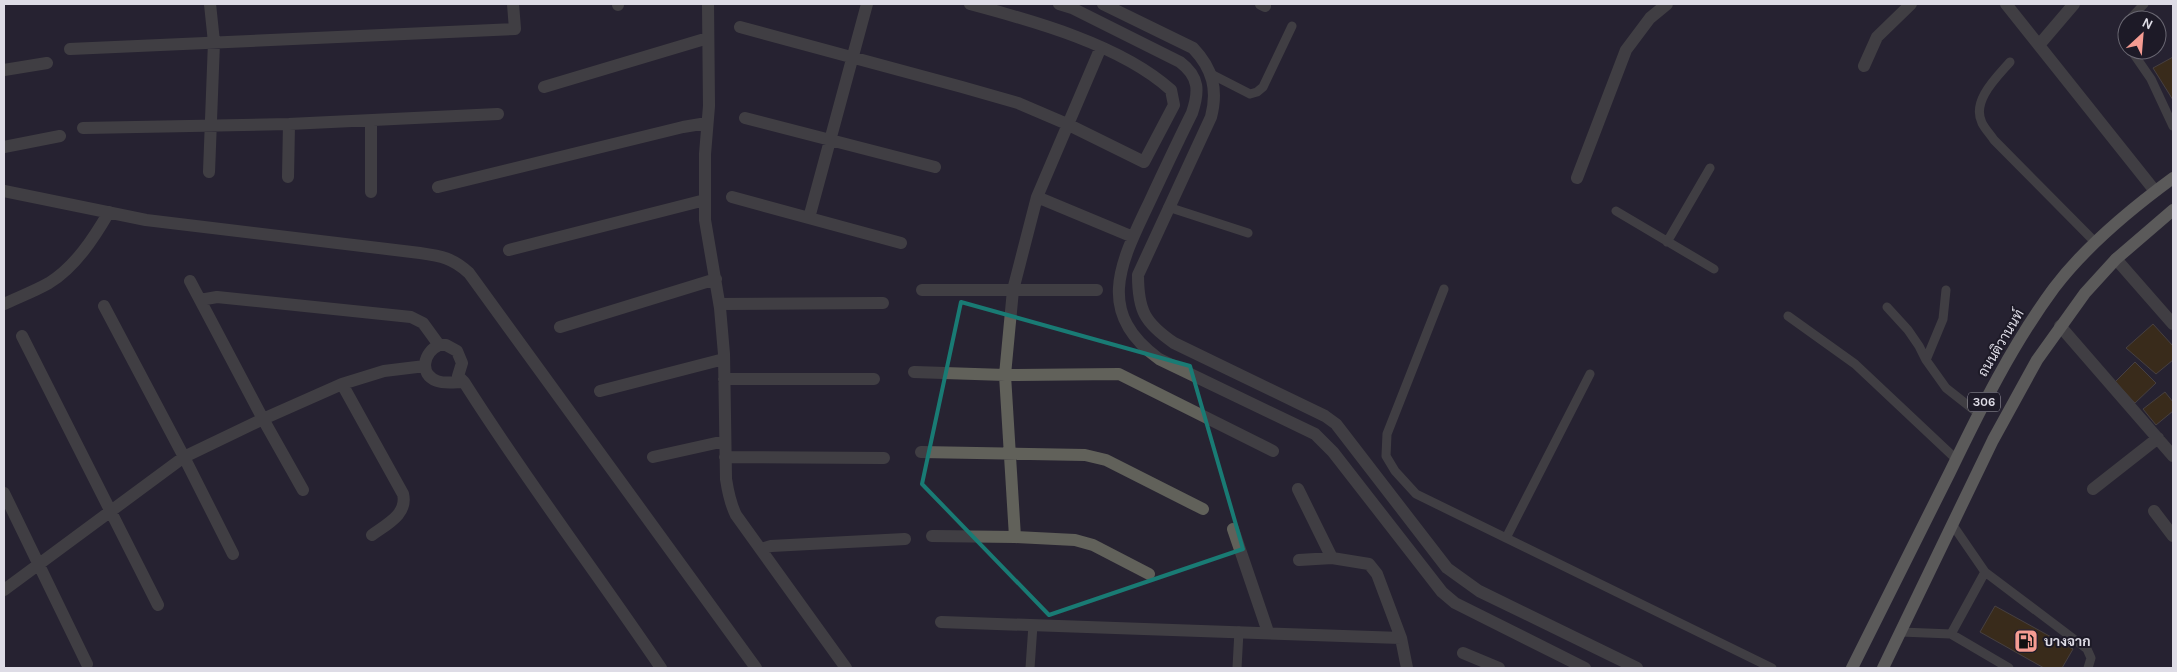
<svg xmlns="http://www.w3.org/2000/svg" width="2177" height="672" viewBox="0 0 2177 672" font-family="Karla,Sarabun,sans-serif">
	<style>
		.building { fill: #503501; stroke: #6d6354 }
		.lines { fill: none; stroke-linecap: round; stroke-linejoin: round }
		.service { stroke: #61615a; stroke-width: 9 }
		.minor { stroke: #61615a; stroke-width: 12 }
		.primary { stroke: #9b9d8d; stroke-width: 12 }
		.marked { fill: none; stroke: #197b74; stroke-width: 4; stroke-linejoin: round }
		.labels { text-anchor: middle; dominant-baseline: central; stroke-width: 4; stroke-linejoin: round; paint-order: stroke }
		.shield { fill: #1d1a27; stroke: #a4a2ad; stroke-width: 1 }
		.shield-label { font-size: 12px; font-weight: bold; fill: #dedce6 }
		.street-label { font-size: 14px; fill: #dedce6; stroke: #1d1a27 }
		.poi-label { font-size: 14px; font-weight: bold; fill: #dedce6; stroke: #1d1a27; text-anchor: start }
	</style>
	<rect width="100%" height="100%" fill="#272331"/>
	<path class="building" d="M2173 57V100L2153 68Z
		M2153 324 2173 346V360L2156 374 2126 348Z
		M2135 362 2156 383 2135 403 2115 382Z
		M2165 392 2173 402V411L2156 425 2143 409Z
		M1995 606 2073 649 2062 668H2044L1980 632Z"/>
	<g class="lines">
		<path class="service" d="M2129 20 2144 4
			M2127 22C2122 29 2123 37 2127 44
			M2131 50 2151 79 2173 126
			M2010 62C1997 77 1971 101 1982 123 1985 129 1990 134 1994 140L2096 243
			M1211 74 1250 94 1257 92 1263 87 1292 26
			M1168 207 1248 233
			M1616 211 1714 269
			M1667 242 1710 168
			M1444 289 1387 434 1386 456 1395 471 1416 494 1772 668
			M1887 307 1908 330 1919 346 1926 360 1946 388 1979 414
			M1788 316 1855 364 1956 459
			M1926 360 1943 319 1946 290
			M1506 538 1590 374
			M1985 572 2087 649 2091 658 2088 668
			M1901 632 1951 634 1985 572 1952 524
			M1951 634 2009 668
			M1030 668 1033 625
			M1237 668 1239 631"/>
		<path class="minor" d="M618 4V5
			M708 4 709 106 705 154V220L720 308 724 354 726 479C728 492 730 503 736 515L846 668
			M1059 4 1072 8 1180 62C1200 77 1199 92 1192 113 1177 143 1163 173 1149 203 1121 262 1094 312 1159 359L1315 434 1333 452 1442 592 1455 603 1585 668
			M1103 4 1193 48C1213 69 1218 90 1211 117L1138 275C1138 311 1145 323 1174 343L1325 416 1336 424 1447 568 1479 591 1637 668
			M1261 4 1265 6
			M2006 4 2155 191
			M740 27 962 87 1018 103 1067 124 1144 162 1174 105 1171 90C1121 45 1034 21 970 4
			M2039 45 2074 4
			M70 49 515 29 513 4
			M1864 66 1877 37 1911 4
			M4 70 47 63
			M544 87 708 38
			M745 118 935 167
			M371 121V192
			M83 128 289 124 498 114
			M4 147 60 136
			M209 172 214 42 210 4
			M288 177 289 124
			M1577 178 1626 50 1650 18 1667 4
			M438 187 683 127 707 123
			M4 191 146 220 420 253C441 256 453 258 469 273L756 668
			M732 197 901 243
			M1037 197 1133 237
			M809 218 867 4
			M509 250 705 200
			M2116 259 2173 324
			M190 281 263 419 303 490
			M922 290H1097
			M200 300 217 297 411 317 423 323 439 345
			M4 304C19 297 35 291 49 283 75 267 94 238 109 212
			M720 304 883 303
			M104 306 184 457 233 554
			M2060 326 2173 456
			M560 327 716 279
			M22 336 158 605
			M439 345H446L457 351 462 363 458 376 464 382C456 382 445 384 437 381 418 374 424 352 439 345Z
			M914 372 1005 375 1119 374 1273 451
			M724 379H874
			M464 382C526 480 596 572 661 668
			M342 384 403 494C408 514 387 524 372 535
			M600 391 724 359
			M921 452 1085 455 1106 460 1203 509
			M653 457 725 441
			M725 457 884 458
			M1298 489 1332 558
			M2093 489 2158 438
			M4 493 87 664
			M2154 511 2173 536
			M1233 529 1268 632
			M932 536 1015 537 1075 540 1093 545 1149 574
			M1015 537 1005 375 1013 290 1037 197 1101 47
			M761 549 771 546 905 539
			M1299 560 1332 558 1369 564 1377 574 1401 638 1407 668
			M4 590 184 457 263 419 342 384 384 371 425 366
			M941 622 1401 638
			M1463 653 1499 668"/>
		<path class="primary" d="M1852 668C1885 603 1917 537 1950 472 1981 408 2012 345 2054 288 2085 247 2132 208 2173 178
			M1883 668 1993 440 2037 360 2085 293 2116 259 2173 210"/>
	</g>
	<path d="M0 0H2177V672H0ZM961 302 1190 366 1243 549 1049 615 922 484Z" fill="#272331" fill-opacity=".55" fill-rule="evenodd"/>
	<path class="marked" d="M961 302 1190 366 1243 549 1049 615 922 484Z"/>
	<defs>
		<g id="fuel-square" transform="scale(1.25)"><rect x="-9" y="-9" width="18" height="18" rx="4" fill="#f59c92" stroke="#1d1a27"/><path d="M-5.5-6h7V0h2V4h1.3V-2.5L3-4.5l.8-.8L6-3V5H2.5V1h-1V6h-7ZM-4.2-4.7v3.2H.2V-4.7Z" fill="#111"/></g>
	</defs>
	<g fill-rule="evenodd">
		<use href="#fuel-square" x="2026" y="641"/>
	</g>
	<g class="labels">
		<rect class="shield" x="1968" y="392.5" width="32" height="19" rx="4"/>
		<g class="shield-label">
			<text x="1984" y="402">306</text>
		</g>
		<g class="street-label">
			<text transform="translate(2001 343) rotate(-59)">ถนนติวานนท์</text>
		</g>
		<g class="poi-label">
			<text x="2044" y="641">บางจาก</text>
		</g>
	</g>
	<rect width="2177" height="672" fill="none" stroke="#dedce6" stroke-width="10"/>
	<g transform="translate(2142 35) rotate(26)"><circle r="24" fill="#1d1a27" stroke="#6a6873"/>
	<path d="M0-4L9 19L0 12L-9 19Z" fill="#f59c92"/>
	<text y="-8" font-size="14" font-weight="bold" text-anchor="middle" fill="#dedce6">N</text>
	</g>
</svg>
